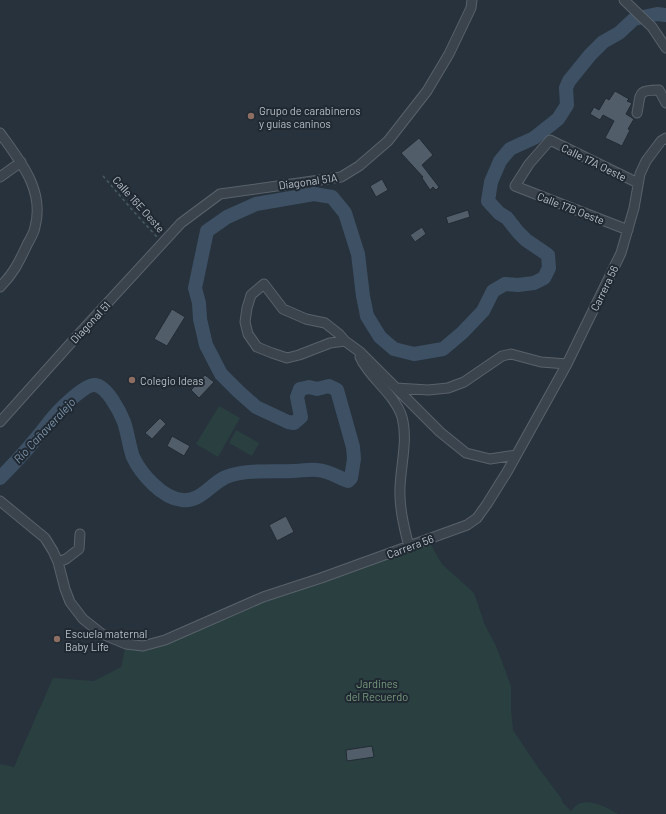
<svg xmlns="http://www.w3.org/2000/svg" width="666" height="814" viewBox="0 0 666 814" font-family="Barlow,sans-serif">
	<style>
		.green { fill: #2a3f3f }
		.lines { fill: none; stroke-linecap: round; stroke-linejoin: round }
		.river { stroke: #3e5164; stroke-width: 14 }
		.building { fill: #525d6a; stroke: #222b34 }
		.minor-casing { stroke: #59626b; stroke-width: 11 }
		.path { stroke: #495c5d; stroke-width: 1.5; stroke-dasharray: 3 3; stroke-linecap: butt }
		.minor { stroke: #3b444d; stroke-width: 9 }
		.education-dot { fill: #8d6e63; stroke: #202932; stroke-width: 1.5 }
		.labels { text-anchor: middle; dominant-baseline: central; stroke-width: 4; stroke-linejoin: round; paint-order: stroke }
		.poi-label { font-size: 11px; fill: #b7bfc8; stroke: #202932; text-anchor: start }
		.street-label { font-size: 11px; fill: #b7bfc8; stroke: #202932 }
		.park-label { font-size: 11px; fill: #779b7d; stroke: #202932 }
		.water-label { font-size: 12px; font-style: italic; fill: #7a92a8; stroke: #202932 }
	</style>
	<rect width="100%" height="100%" fill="#27323d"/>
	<path class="green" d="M219 406 240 418 218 457 196 444Z
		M236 430 259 443 252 456 229 443Z
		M428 540 442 564 474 593 484 623 496 646 511 686V709L513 730 535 763 561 798 563 803 571 811C573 809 576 805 578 804 591 798 608 808 618 814H0V764L14 767 53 678 94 681 121 667 126 644 143 646 214 617Z"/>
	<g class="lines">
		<path class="river" d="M0 478C18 460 35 441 50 421 57 412 84 384 95 385 107 386 120 412 124 422 128 434 129 446 133 457 141 474 162 498 182 500 201 502 210 484 226 477 246 469 272 472 293 471 300 471 309 469 317 470 330 471 337 477 348 481L351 478 354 459 353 447 337 390 329 386 317 389 309 387 300 389 297 397 301 417 294 423 288 422 256 407 238 391 221 374 206 345 200 319 199 303 195 288 207 231 227 217 256 204 314 194 332 197 345 213 358 254 363 296 367 316 380 337 394 349 414 354 443 349 462 333 483 311 493 291 505 284 518 285 534 283 544 278 549 268 548 255 526 240 518 232 507 218 499 213 488 201 491 182 500 161 510 149 534 138 558 119 567 105 566 88 569 81 590 55 603 42 619 33 634 19 657 14 666 15"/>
	</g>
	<path class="building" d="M615 91 629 99 627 101 632 103 626 114 634 119 628 129 630 130 622 146 605 138 614 121 603 115 600 120 590 114 594 107 599 110 606 98 609 100Z
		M419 138 433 155 422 165 439 187 436 190 433 187 430 190 422 178 423 177 401 153Z
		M382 179 388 190 376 197 370 186Z
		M468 210 470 217 448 224 446 217Z
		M422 227 426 234 415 242 410 235Z
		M172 309 185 317 167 346 154 339Z
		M205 375 214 382 199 398 191 390Z
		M160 418 166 424 152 439 145 433Z
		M172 436 190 446 184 456 167 446Z
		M286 516 294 532 277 541 269 525Z
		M372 746 374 757 347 761 346 750Z"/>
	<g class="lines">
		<g class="minor-casing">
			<path id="minor" d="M624 0 652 27 666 48
				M637 113C641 93 637 90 659 90L666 103
				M0 133C20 161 45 190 35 227 34 234 29 240 26 247 18 264 13 274 0 287
				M0 177 21 162
				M628 230 515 186 529 164 550 140 638 183
				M345 341 330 343 299 355 287 358 272 353 257 347 248 334 245 322 247 308 251 295 264 284 283 309 306 319 325 323 339 334 345 341 360 352 440 432 466 453 490 459 516 455
				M360 357C369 378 395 394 402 417 408 439 401 464 400 487 399 507 404 527 409 547
				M396 388 428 390 448 388 464 382 502 356 511 354 541 362 567 364
				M0 422 78 335 181 223 220 194 341 177 359 166 388 141 427 91 449 54 471 8 472 0
				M0 501 45 538 53 551 58 562 65 589 70 602 83 619 102 634 126 644 143 646 165 640 263 597 321 578 467 525 477 518 487 504 507 472 567 364 621 253 634 208 640 174 646 161 661 141 666 138
				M58 562 66 559 79 549 80 534"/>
		</g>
		<path class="path" d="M103 176 134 212 157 237"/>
		<use href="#minor" class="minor"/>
	</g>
	<g class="education-dot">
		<circle cx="251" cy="116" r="4"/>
		<circle cx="132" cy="380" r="4"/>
		<circle cx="57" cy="639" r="4"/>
	</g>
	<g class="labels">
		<g class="poi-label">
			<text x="259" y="110">Grupo de carabineros<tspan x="259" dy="13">y guías caninos</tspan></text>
			<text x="140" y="380">Colegio Ideas</text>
			<text x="65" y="633">Escuela maternal<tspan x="65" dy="13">Baby Life</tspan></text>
		</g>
		<g class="street-label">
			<text transform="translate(594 162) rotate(26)">Calle 17A Oeste</text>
			<text transform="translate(308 181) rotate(-8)">Diagonal 51A</text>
			<text transform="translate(139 204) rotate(48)">Calle 16E Oeste</text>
			<text transform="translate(571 208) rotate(21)">Calle 17B Oeste</text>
			<text transform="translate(604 288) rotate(-64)">Carrera 56</text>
			<text transform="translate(90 322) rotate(-47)">Diagonal 51</text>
			<text transform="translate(410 546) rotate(-20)">Carrera 56</text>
		</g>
		<g class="park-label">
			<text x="377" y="683">Jardines<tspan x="377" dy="13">del Recuerdo</tspan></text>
		</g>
		<g class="water-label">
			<text transform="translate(44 430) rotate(-47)">Río Cañaveralejo</text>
		</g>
	</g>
</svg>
